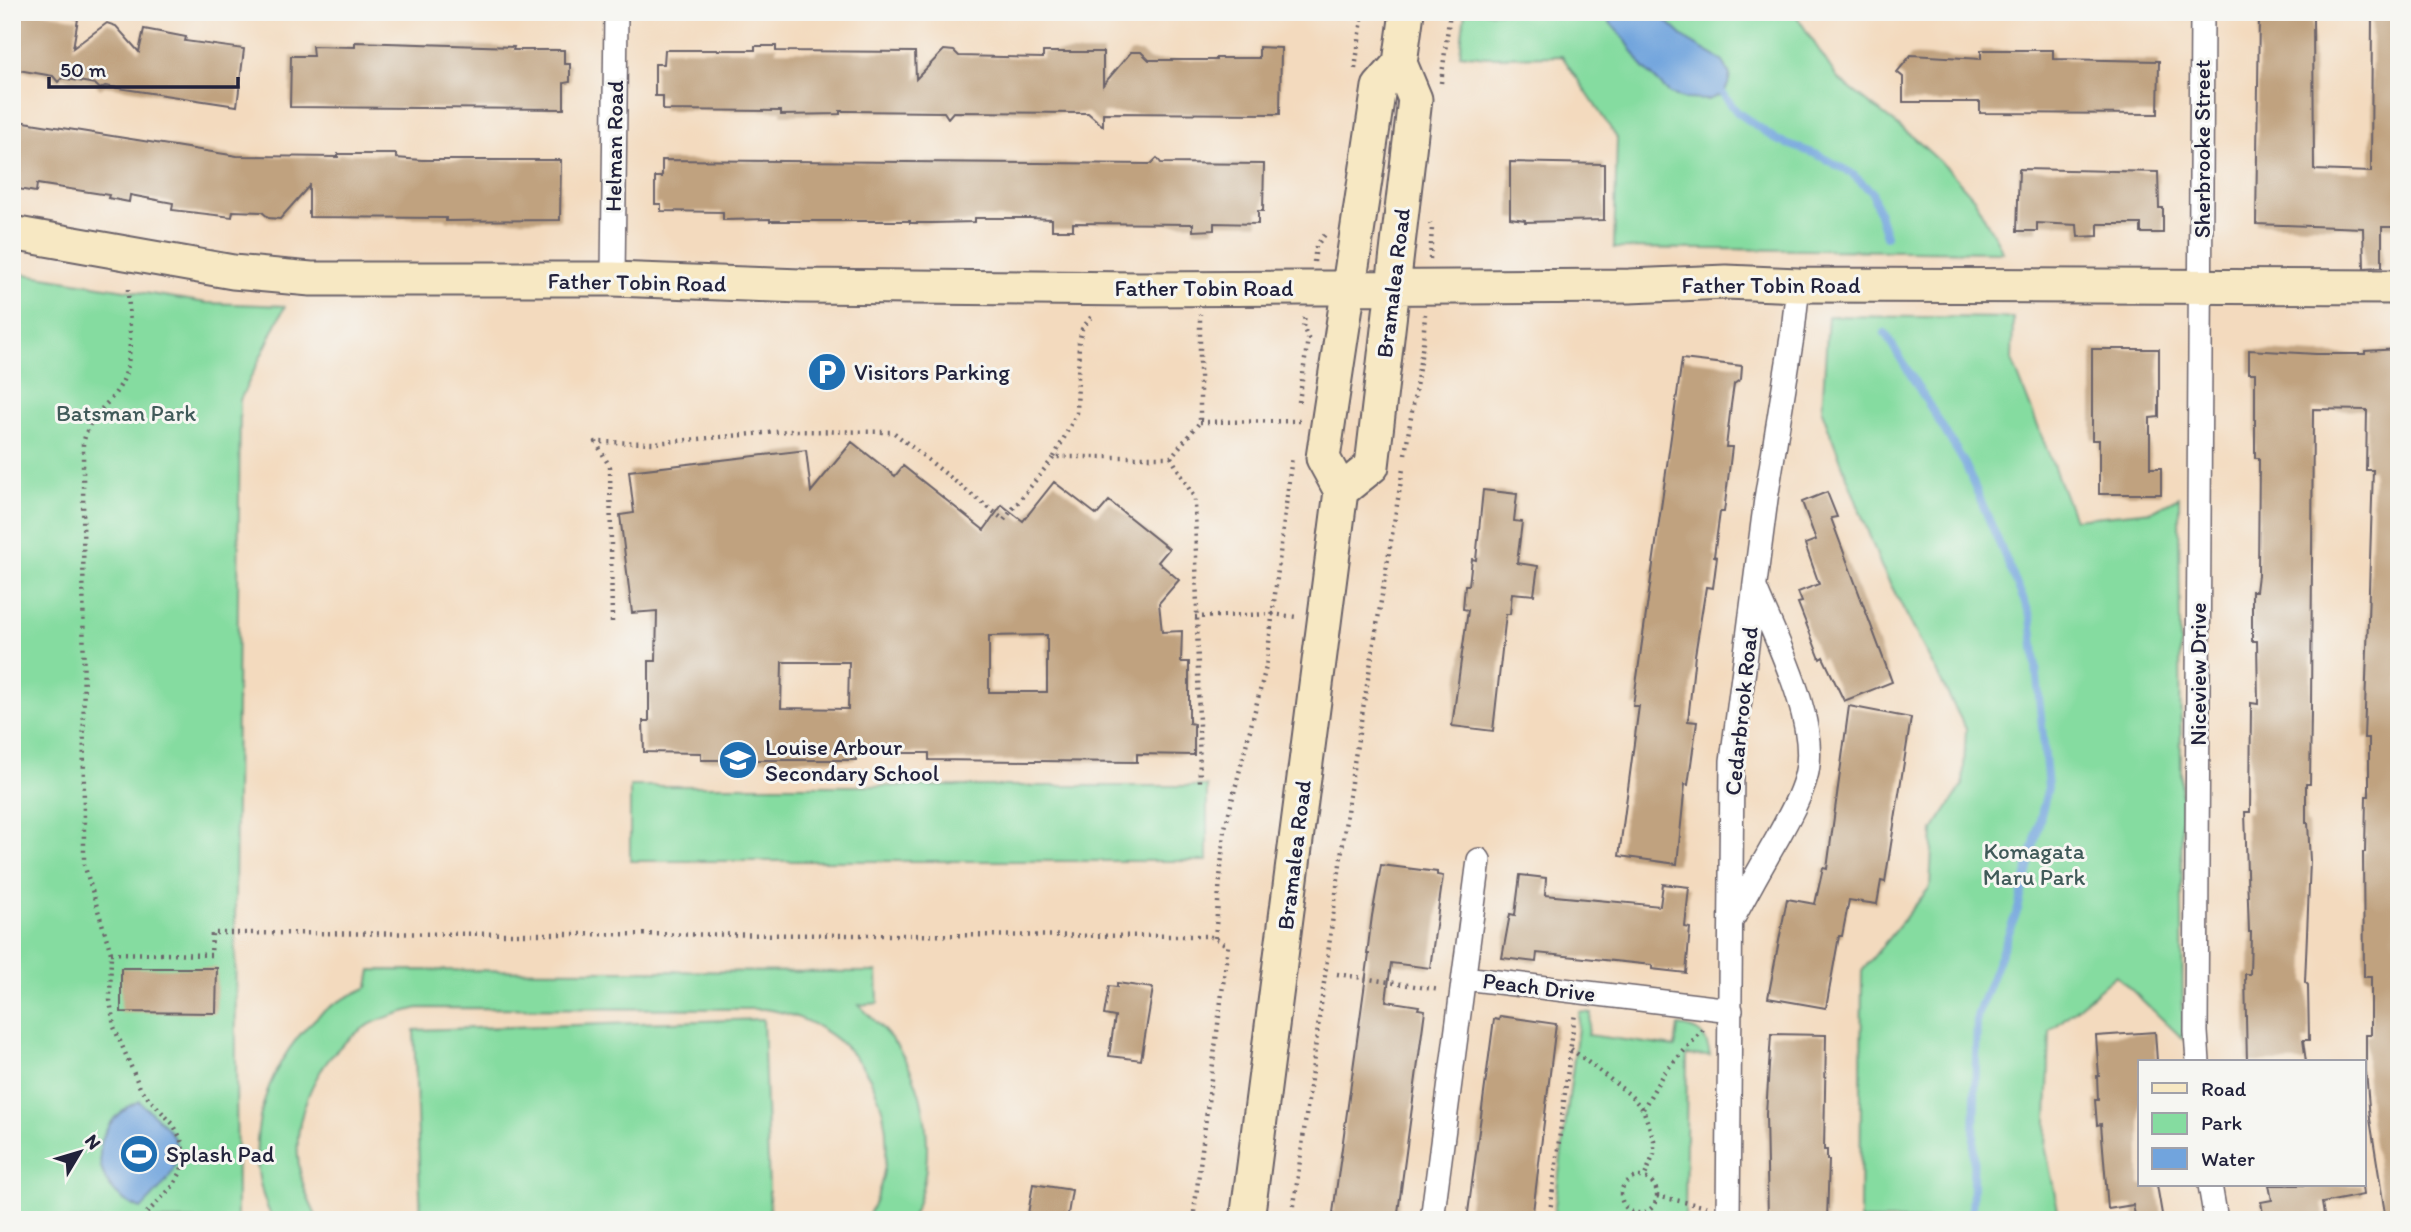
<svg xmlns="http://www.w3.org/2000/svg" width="2411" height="1232" viewBox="0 0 2411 1232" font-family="Itim,sans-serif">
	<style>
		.green { fill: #85dca0; stroke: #547f6e; stroke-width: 2 }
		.water { fill: #71a4dd; stroke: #4a638c; stroke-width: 2 }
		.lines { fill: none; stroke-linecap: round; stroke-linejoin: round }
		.stream { stroke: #71a4dd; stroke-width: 8 }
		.building { fill: #c0a27f; fill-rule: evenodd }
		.street-casing { stroke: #6b6269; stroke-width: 26 }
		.secondary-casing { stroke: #6b6269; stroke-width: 37 }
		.path { stroke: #6b6269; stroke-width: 4.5; stroke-dasharray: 2 5; stroke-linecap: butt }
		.street { stroke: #fff; stroke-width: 23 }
		.secondary { stroke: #f7e8c3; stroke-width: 33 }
		.labels { text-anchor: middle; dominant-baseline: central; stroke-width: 6; stroke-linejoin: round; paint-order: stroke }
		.street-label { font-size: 23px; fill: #22223b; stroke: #f6f6f2 }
		.poi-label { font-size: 23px; fill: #22223b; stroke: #f6f6f2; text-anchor: start }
		.park-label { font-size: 23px; fill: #405a59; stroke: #f6f6f2 }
	</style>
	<rect width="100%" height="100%" fill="#f6f6f2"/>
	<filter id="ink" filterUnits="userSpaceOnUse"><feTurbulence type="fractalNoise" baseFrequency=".0143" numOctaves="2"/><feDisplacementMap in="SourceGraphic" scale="14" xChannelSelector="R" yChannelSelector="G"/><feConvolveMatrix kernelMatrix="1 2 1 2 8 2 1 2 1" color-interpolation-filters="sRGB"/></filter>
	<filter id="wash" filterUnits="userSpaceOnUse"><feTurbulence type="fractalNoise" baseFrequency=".00686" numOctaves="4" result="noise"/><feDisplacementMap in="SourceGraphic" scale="28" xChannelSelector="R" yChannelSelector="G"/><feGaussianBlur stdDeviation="1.57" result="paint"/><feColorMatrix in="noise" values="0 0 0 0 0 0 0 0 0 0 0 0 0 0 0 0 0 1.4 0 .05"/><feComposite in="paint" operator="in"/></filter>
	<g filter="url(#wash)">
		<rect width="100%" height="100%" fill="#f3dabe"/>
		<path class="green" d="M1465 12H1794L1838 79 1914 138 1948 169 1974 198 2003 252 1614 248 1617 138 1562 56 1487 57 1460 54Z
			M12 272 207 303 285 306 240 400 235 899 237 1220H12Z
			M1828 316 2013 318 2012 360 2074 519 2152 511 2179 497 2183 1039 2116 975 2050 1031 2046 1150 2060 1220H1860L1862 971 1930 887 1933 830 1963 785 1966 729 1881 566 1822 411Z
			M630 786H1207V861H630Z
			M371 970 877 972 878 1003 859 1005C872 1018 885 1030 896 1045 930 1093 938 1167 910 1220H866C917 1128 869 1024 764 1009L419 1008C399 1013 376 1019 359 1031 313 1063 287 1125 302 1180 305 1194 312 1207 318 1220H273C238 1152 262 1067 317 1017 331 1004 351 995 368 987Z
			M1580 1012 1591 1013 1588 1035 1675 1047 1678 1026C1699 1028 1707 1035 1710 1056L1687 1055 1685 1220H1553Z
			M763 1019 770 1220H421L414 1030Z"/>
		<path class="water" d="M1601 12H1657L1687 40 1723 61 1730 75 1728 85 1723 94 1708 100 1686 99 1670 94 1643 67 1626 41Z
			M139 1101C148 1111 159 1118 167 1128 194 1160 162 1187 141 1209 87 1189 86 1124 139 1101Z"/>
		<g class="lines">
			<path class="stream" d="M1716 85 1737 112 1777 140 1818 155 1851 173 1872 192 1886 236
				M1885 333 1965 464 2031 617 2048 787 2018 909 1977 1016 1972 1220"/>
		</g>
		<g id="blocks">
			<path class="building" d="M12 12H42L78 19 73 48 107 23 116 26 139 52 144 29 186 37 185 41 244 49 237 106 105 86 100 89 95 84 62 78 58 82 53 76 12 69Z
				M2372 12H2399V227H2382V267L2364 268 2363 228 2256 224 2259 16 2313 17 2314 170 2371 172Z
				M355 42 514 47 513 50H564V64H570V82L564 83V109L290 107 291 56H313L312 46 355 47Z
				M755 46H776V51L915 52 916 79 944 50 954 51 959 56 1043 58V52H1103V85L1131 52H1141L1149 60H1216V58H1259V47L1281 48 1280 114 1103 113V126L1088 113 953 112 948 118 944 112 846 111H840V114L781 115V111L663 110V96H655V64H664L665 50H755Z
				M1981 50H2053V59L2159 61 2158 114 1980 113V102H1903V77L1897 72 1911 55 1981 59Z
				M12 120 237 156 338 157V154H396V158L422 160H561L560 220 446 221V218L309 217V186L280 219 269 218 262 212 233 211 232 217 172 210 173 203 130 195 129 202 108 198 109 195 37 184 36 192 12 188Z
				M1157 158 1161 163 1264 164 1263 211H1258V224L1214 223V230L1193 231V224L1073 223V230H1052V219L1030 218H975V222L932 223H910V221H770V219L723 220V212L661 211V204H655V177H662V160L1151 164Z
				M1510 162 1604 164V220L1525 222V220L1510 218Z
				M2019 169 2158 172 2159 208H2163V233H2141V224H2098V236L2078 237 2077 225 2037 223V231H2017Z
				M2092 349H2159V417L2150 418V468H2161V494H2099V440H2092Z
				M2399 349V1220H2386L2370 1119 2366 1071V1035H2371V977H2364L2363 852H2365L2366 796H2369V738H2364L2365 709 2373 470H2366L2367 410 2313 409 2311 709 2310 784H2306V823H2308L2310 861 2305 982 2308 985 2309 1040H2303L2306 1062H2247L2245 974H2250L2251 932H2249L2245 812H2250L2251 703 2258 704 2257 641H2252V591H2256L2258 575 2259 458H2255V373H2249V350L2316 354H2365V351Z
				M1682 359 1742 366 1741 379 1734 384 1731 405 1726 447H1732L1724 512H1720L1714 556 1717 557 1713 588 1706 587 1695 655 1688 721 1697 722 1688 785 1685 784 1677 864 1619 856 1639 706H1633Z
				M852 442 895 476 903 466 984 530 1002 505 1023 521 1054 482 1097 515 1109 501 1169 549 1158 562 1179 580 1159 603 1162 632 1182 631 1181 662H1189V723L1194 724V755L1137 754V762L929 760V753H856V760H701V753L644 752 643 721H649V661H656L657 611 632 613 620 515 634 513 629 471 806 450 811 492ZM1047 635V692H989V636ZM782 662H849L848 709 781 708Z
				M1483 490 1517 494 1514 521 1522 522 1517 563 1538 566 1534 595 1512 593 1510 614H1506L1493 731 1452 726 1468 610 1463 609 1465 585H1469L1472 559 1476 560Z
				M1827 492 1837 517 1831 518 1892 682 1844 701 1823 657 1820 659 1798 603 1802 602 1798 592 1819 584 1805 544 1816 540 1802 502Z
				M1849 706 1911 718 1885 882 1881 881 1877 904 1849 900 1842 936H1839L1826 1008 1768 998 1787 899 1815 904 1823 868 1827 869Z
				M1381 865 1437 872V875L1443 876 1430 968 1391 963 1386 1001 1419 1006 1418 1009 1425 1010 1397 1220H1332L1369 954H1367L1372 916Z
				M1520 875 1546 878 1545 895 1660 906 1663 884 1689 887 1685 927 1690 928 1686 973 1652 969V965L1537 953 1536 962 1502 958 1510 914 1515 915Z
				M121 968H217L216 1013 121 1012Z
				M1117 983 1153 988 1141 1060 1109 1056 1115 1017 1104 1015 1109 986 1117 987Z
				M1500 1016 1556 1024 1532 1220H1467L1494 1019 1499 1020Z
				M2155 1032 2157 1061 2140 1062V1185H2157L2163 1220H2136L2133 1205 2108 1209 2101 1124 2097 1125 2095 1100H2098L2097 1076H2099L2096 1036Z
				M1771 1034 1826 1035 1824 1150H1827V1160H1829L1827 1220H1768L1766 1114Z
				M1033 1184 1072 1190 1067 1220H1027Z
				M2269 1185H2362L2363 1195 2322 1203 2324 1215 2298 1220H2264L2261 1202 2272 1200Z"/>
		</g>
	</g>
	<g filter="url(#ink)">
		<use href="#blocks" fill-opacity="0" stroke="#6b6269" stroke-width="2"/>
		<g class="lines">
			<g class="street-casing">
				<path id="street" d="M613 279 616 12
					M1733 918C1747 892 1762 865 1777 839 1788 819 1800 798 1806 776 1820 723 1775 638 1755 588
					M1464 978 1731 1010
					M2198 1062 2196 1032 2202 12
					M2210 1185 2216 1220
					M1432 1220 1479 860
					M1728 1220 1732 761 1766 499 1793 331 1798 285"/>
			</g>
			<g class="secondary-casing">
				<path id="secondary" d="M12 233 233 272 311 279H613L801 286 1139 289 1629 286 1726 282 1798 285 2399 287
					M1341 491 1372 466 1415 99 1400 63 1407 12
					M1247 1220 1341 491 1323 458 1379 87 1400 63"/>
			</g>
			<path class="path" d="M1355 69 1363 12
				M1441 83 1450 12
				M1430 259 1432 228 1430 223
				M1314 262 1316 246 1327 232
				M128 289C129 317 135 361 120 386 105 411 91 410 83 444L84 864 111 953 110 1000 114 1027 141 1090 173 1124 181 1139 184 1155 181 1172 173 1186 140 1220
				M1299 402 1308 338 1303 327 1305 315
				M1200 422 1301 421
				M1405 454 1423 344 1425 314
				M1054 457 1077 413 1079 342 1082 329 1091 317
				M1171 457 1195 499 1200 785
				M1195 617 1272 614 1296 617
				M612 622 610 467 596 442 654 443 787 431 893 432 1004 520 1054 457H1171L1200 422V314
				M1215 938 1224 832 1266 667 1292 456
				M111 953 211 955 212 933 1207 936 1215 938 1228 946 1193 1220
				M1337 974 1440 990
				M1571 1049 1629 1094 1643 1109 1654 1140V1154L1644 1178
				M1643 1109 1663 1074 1703 1030
				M1621 1195a18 18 0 1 1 36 0a18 18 0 1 1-36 0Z
				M1657 1196 1707 1207
				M1292 1220 1352 775 1403 469
				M1549 1220 1575 1013"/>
			<use href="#street" class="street"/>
			<use href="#secondary" class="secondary"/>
		</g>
	</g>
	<defs>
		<g id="parking-disc" transform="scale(2.0125)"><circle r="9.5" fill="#1f6fb2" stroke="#f6f6f2"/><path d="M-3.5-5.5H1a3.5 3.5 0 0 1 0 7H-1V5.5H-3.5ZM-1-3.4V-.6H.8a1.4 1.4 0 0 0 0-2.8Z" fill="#fff"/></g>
		<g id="school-disc" transform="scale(2.0125)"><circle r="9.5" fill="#1f6fb2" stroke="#f6f6f2"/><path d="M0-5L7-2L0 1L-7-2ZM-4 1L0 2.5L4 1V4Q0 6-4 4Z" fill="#fff"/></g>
		<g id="stadium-disc" transform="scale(2.0125)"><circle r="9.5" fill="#1f6fb2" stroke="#f6f6f2"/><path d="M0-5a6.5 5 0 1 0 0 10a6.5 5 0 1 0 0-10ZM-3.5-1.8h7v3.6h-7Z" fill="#fff"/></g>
	</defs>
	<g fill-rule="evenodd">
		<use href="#parking-disc" x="827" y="372"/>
		<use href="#school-disc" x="738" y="760"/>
		<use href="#stadium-disc" x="139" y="1154"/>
	</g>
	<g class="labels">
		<g class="street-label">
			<text transform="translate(614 146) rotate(-89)">Helman Road</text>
			<text transform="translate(2202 149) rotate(-90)">Sherbrooke Street</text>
			<text transform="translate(637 282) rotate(1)">Father Tobin Road</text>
			<text transform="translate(1393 283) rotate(-83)">Bramalea Road</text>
			<text x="1771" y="285">Father Tobin Road</text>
			<text x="1204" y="288">Father Tobin Road</text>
			<text transform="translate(2198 674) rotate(-90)">Niceview Drive</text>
			<text transform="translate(1741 711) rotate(-84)">Cedarbrook Road</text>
			<text transform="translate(1294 855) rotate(-83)">Bramalea Road</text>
			<text transform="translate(1539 987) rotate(7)">Peach Drive</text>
		</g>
		<g class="poi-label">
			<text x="854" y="372">Visitors Parking</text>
			<text x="765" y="747">Louise Arbour<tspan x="765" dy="26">Secondary School</tspan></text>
			<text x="166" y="1154">Splash Pad</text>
		</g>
		<g class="park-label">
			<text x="126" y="413">Batsman Park</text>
			<text x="2034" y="851">Komagata<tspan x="2034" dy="26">Maru Park</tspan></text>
		</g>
	</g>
	<rect width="2411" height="1232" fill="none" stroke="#f6f6f2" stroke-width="42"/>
	<rect x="2138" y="1060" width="228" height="126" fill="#f6f6f2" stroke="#a1a1a9" stroke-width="2"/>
	<rect x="2152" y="1083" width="35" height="10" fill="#f7e8c3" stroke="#a1a1a9" stroke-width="2"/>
	<text x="2201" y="1096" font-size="21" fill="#22223b">Road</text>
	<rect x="2152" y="1113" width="35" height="21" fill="#85dca0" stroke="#a1a1a9" stroke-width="2"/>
	<text x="2201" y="1130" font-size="21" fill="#22223b">Park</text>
	<rect x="2152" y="1148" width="35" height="21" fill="#71a4dd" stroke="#a1a1a9" stroke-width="2"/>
	<text x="2201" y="1166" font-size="21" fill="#22223b">Water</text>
	<g transform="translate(80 1152) rotate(52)" stroke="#f6f6f2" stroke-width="5" paint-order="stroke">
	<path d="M0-5L12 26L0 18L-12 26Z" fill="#22223b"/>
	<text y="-10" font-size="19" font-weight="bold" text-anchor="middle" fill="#22223b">N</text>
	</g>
	<path d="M49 77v10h189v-10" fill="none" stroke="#22223b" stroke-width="3.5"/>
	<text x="60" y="77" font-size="21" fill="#22223b" stroke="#f6f6f2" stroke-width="5" paint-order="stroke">50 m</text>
</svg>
